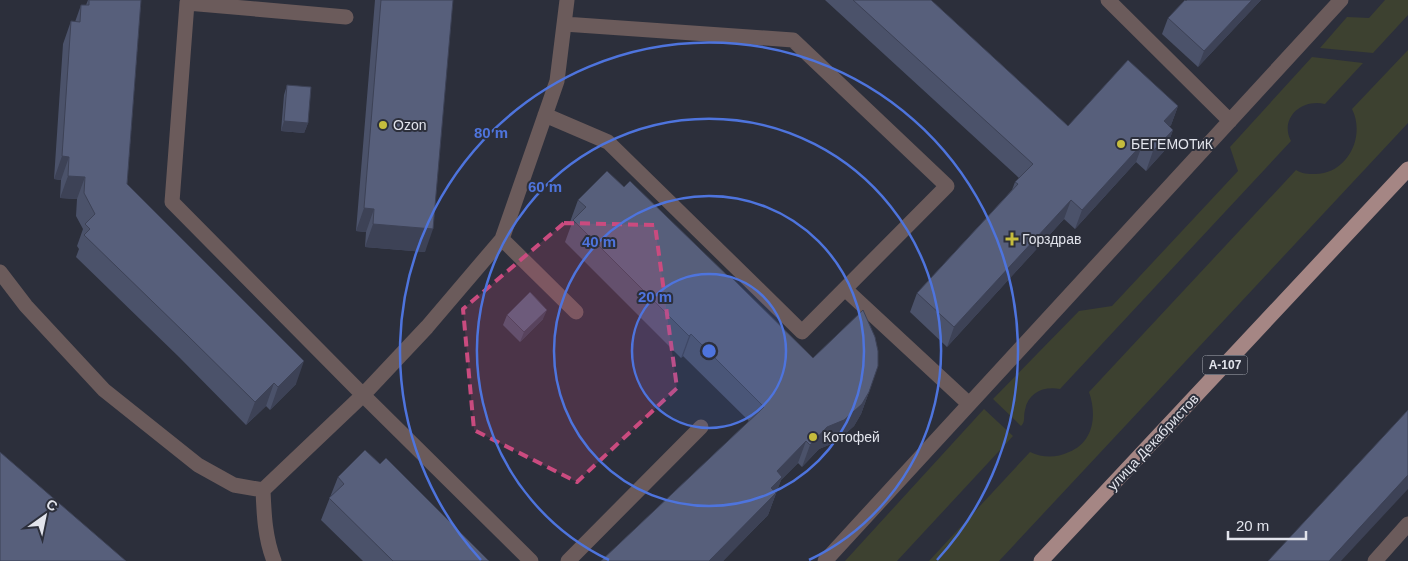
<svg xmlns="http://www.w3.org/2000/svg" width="1408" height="561" viewBox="0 0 1408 561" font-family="Helvetica,sans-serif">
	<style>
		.green { fill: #3d4130 }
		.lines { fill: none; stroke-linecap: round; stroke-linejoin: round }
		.minor { stroke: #6b5b5b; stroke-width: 15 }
		.major { stroke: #a58684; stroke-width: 15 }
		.wall { fill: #4b526a }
		.shaded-wall { fill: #3d4256 }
		.building { fill: #575f7b; stroke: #3d4256 }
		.marked { fill: #ca4b7f; fill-opacity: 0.2; stroke: #ca4b7f; stroke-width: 4; stroke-dasharray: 10 6; stroke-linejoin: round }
		.ring { fill: none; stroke: #4e74dd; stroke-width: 2.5 }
		.poi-dot { fill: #c5bc3d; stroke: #2c2f3b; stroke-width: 2 }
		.labels { text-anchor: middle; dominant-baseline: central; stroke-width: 4; stroke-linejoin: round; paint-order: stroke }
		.shield { fill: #2c2f3b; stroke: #abaeb7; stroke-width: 1 }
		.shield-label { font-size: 12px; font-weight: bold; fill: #e2e4ec }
		.poi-label { font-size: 14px; fill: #e2e4ec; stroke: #2c2f3b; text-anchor: start }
		.street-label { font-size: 14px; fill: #e2e4ec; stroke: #2c2f3b }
		.centre { fill: #4e74dd; stroke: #2c2f3b; stroke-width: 2.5 }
		.ring-label { font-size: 15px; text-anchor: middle; font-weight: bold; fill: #4e74dd; stroke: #2c2f3b; stroke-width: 4; stroke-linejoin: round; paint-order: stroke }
	</style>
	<rect width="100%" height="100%" fill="#2c2f3b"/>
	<path class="green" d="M1385 0H1408V15L1373 53 1320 48 1347 17 1369 18Z
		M1408 50V123L999 561H929L1030 452C1043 458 1056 458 1069 452 1094 442 1097 415 1089 392L1296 170C1302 174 1308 174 1315 174 1347 174 1366 137 1352 109Z
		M1312 57 1363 63 1325 104C1302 98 1279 118 1291 141L1060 389C1043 386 1028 393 1025 410 1023 417 1026 421 1021 426L993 399 1079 311 1112 306 1238 171 1230 147Z
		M984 409 1013 436 897 561H845Z"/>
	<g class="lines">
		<path class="minor" d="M1108 0 1230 121
			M346 17 187 3 172 202 363 395 531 561
			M545 115 608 142 802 332 947 186 793 40 564 24
			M502 239 576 312
			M0 272 26 306 104 390 198 465 234 485 263 490
			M845 289 969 404
			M274 561C265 538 264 515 263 490L363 395 427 327 502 239 557 81 567 0
			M568 561 701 427
			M825 561 1341 0
			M1375 561 1408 524"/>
		<path class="major" d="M1041 561 1408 169"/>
	</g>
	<path class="wall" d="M88 0H141L127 184 296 384 270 410 266 406 246 425 179 357 76 257 79 249 77 246 83 229 76 216 77 199 60 198 61 180 54 179 63 44 71 21 75 22 81 5H86Z
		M375 0H453L425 252 365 247 366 232 356 231Z
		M825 0H931L1068 126 1178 106 1171 125 1169 127 1173 130 1166 149 1146 171 1136 162 1075 229 1064 219 947 347 910 312 917 293 1012 190 1015 182 1019 178Z
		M1261 0 1198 67 1162 34 1168 18 1186 1Z
		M287 85 308 123 304 133 281 131 284 95Z
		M624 187 813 358 869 392 861 414 854 426 836 442 819 449 802 467 798 463 781 480 768 515 723 561H601L749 421 683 356 681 358 565 242 572 223 570 222 578 200Z
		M507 315 543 319 520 342 503 325Z
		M380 464 489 561H363L321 520 338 477Z"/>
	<path class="shaded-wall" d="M1252 0H1261L1198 67 1204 51Z
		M1178 106 1171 125 1156 141 1164 121Z
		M284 121 308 123 304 133 281 131Z
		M1173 130 1166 149 1146 171 1153 151Z
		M1143 143 1136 162 1075 229 1082 210Z
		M62 156 69 157 61 180 54 179Z
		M68 176 85 177 77 199 60 198Z
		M1071 200 1064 219 947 347 954 327Z
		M364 208 374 209 366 232 356 231Z
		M373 224 433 229 425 252 365 247Z
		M547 310 543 319 520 342 524 332Z
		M691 334 683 356 681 358 689 336Z
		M304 361 296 384 270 410 278 387Z
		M274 383 266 406 246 425 255 402Z
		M869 392 861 414 854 426 836 442 819 449 802 467 810 445 827 427Z
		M806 441 798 463 781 480 768 515 723 561H709L777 471Z
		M1408 475V489L1341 561H1329Z"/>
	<path class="building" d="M89 0H141L127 184 304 361 278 387 274 383 255 402 187 335 84 235 90 229 85 224 95 214 84 193 85 177 68 176 69 157 62 156 71 21 80 22 81 5H89Z
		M381 0H453L433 229 373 224 374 209 364 208Z
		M853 0H931L1068 126 1128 60 1178 106 1164 121 1173 130 1153 151 1143 143 1082 210 1071 200 954 327 917 293 1018 184 1015 182 1033 164Z
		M1185 0 1186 1 1187 0H1252L1204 51 1168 18Z
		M287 85 311 87 308 123 284 121Z
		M607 171 624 187 630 181 730 278 731 277 813 358 863 310 875 337 878 351V366L869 392 862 404 844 420 827 427 810 445 806 441 777 471 782 477 771 488 776 493 709 561H601L764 407 691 334 689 336 573 220 586 207 578 200Z
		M530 292 547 310 524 332 507 315Z
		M1408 410V475L1329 561H1268Z
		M365 450 380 464 386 458 489 561H393L329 498 344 484 338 477Z
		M0 452 126 561H0Z"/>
	<path class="marked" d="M564 223 655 225 677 388 577 482 474 430 463 309Z"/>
	<circle cx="709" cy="351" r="77" fill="#4e74dd" fill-opacity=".12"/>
	<g class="ring">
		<circle cx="709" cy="351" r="77"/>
		<circle cx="709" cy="351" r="155"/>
		<path d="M609 560A232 232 0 1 1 809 560"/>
		<path d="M481 560A309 309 0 1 1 937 560"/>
	</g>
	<g class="poi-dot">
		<circle cx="383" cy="125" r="5"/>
		<circle cx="1121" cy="144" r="5"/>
		<path d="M1009.5 231.5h5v5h5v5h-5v5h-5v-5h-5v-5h5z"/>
		<circle cx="813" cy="437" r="5"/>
	</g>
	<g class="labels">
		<rect class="shield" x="1202.5" y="355.5" width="45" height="19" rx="4"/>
		<g class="shield-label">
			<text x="1225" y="365">А-107</text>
		</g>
		<g class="poi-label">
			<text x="393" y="125">Ozon</text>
			<text x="1131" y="144">БЕГЕМОТиК</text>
			<text x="1022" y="239">Горздрав</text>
			<text x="823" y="437">Котофей</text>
		</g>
		<g class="street-label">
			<text transform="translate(1153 442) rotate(-47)">улица Декабристов</text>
		</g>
	</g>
	<circle cx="709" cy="351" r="8" class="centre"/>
	<g class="ring-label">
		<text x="491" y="138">80 m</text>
		<text x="545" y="192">60 m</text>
		<text x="599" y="247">40 m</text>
		<text x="655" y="302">20 m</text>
	</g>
	<g transform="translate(45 516) rotate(33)" stroke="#2c2f3b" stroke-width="4" paint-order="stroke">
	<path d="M0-4L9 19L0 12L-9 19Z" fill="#e2e4ec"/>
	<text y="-8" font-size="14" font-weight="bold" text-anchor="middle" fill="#e2e4ec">С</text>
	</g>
	<path d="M1228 531v8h78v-8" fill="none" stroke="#e2e4ec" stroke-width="2.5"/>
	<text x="1236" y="531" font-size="15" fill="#e2e4ec" stroke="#2c2f3b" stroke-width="4" paint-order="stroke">20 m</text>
</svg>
